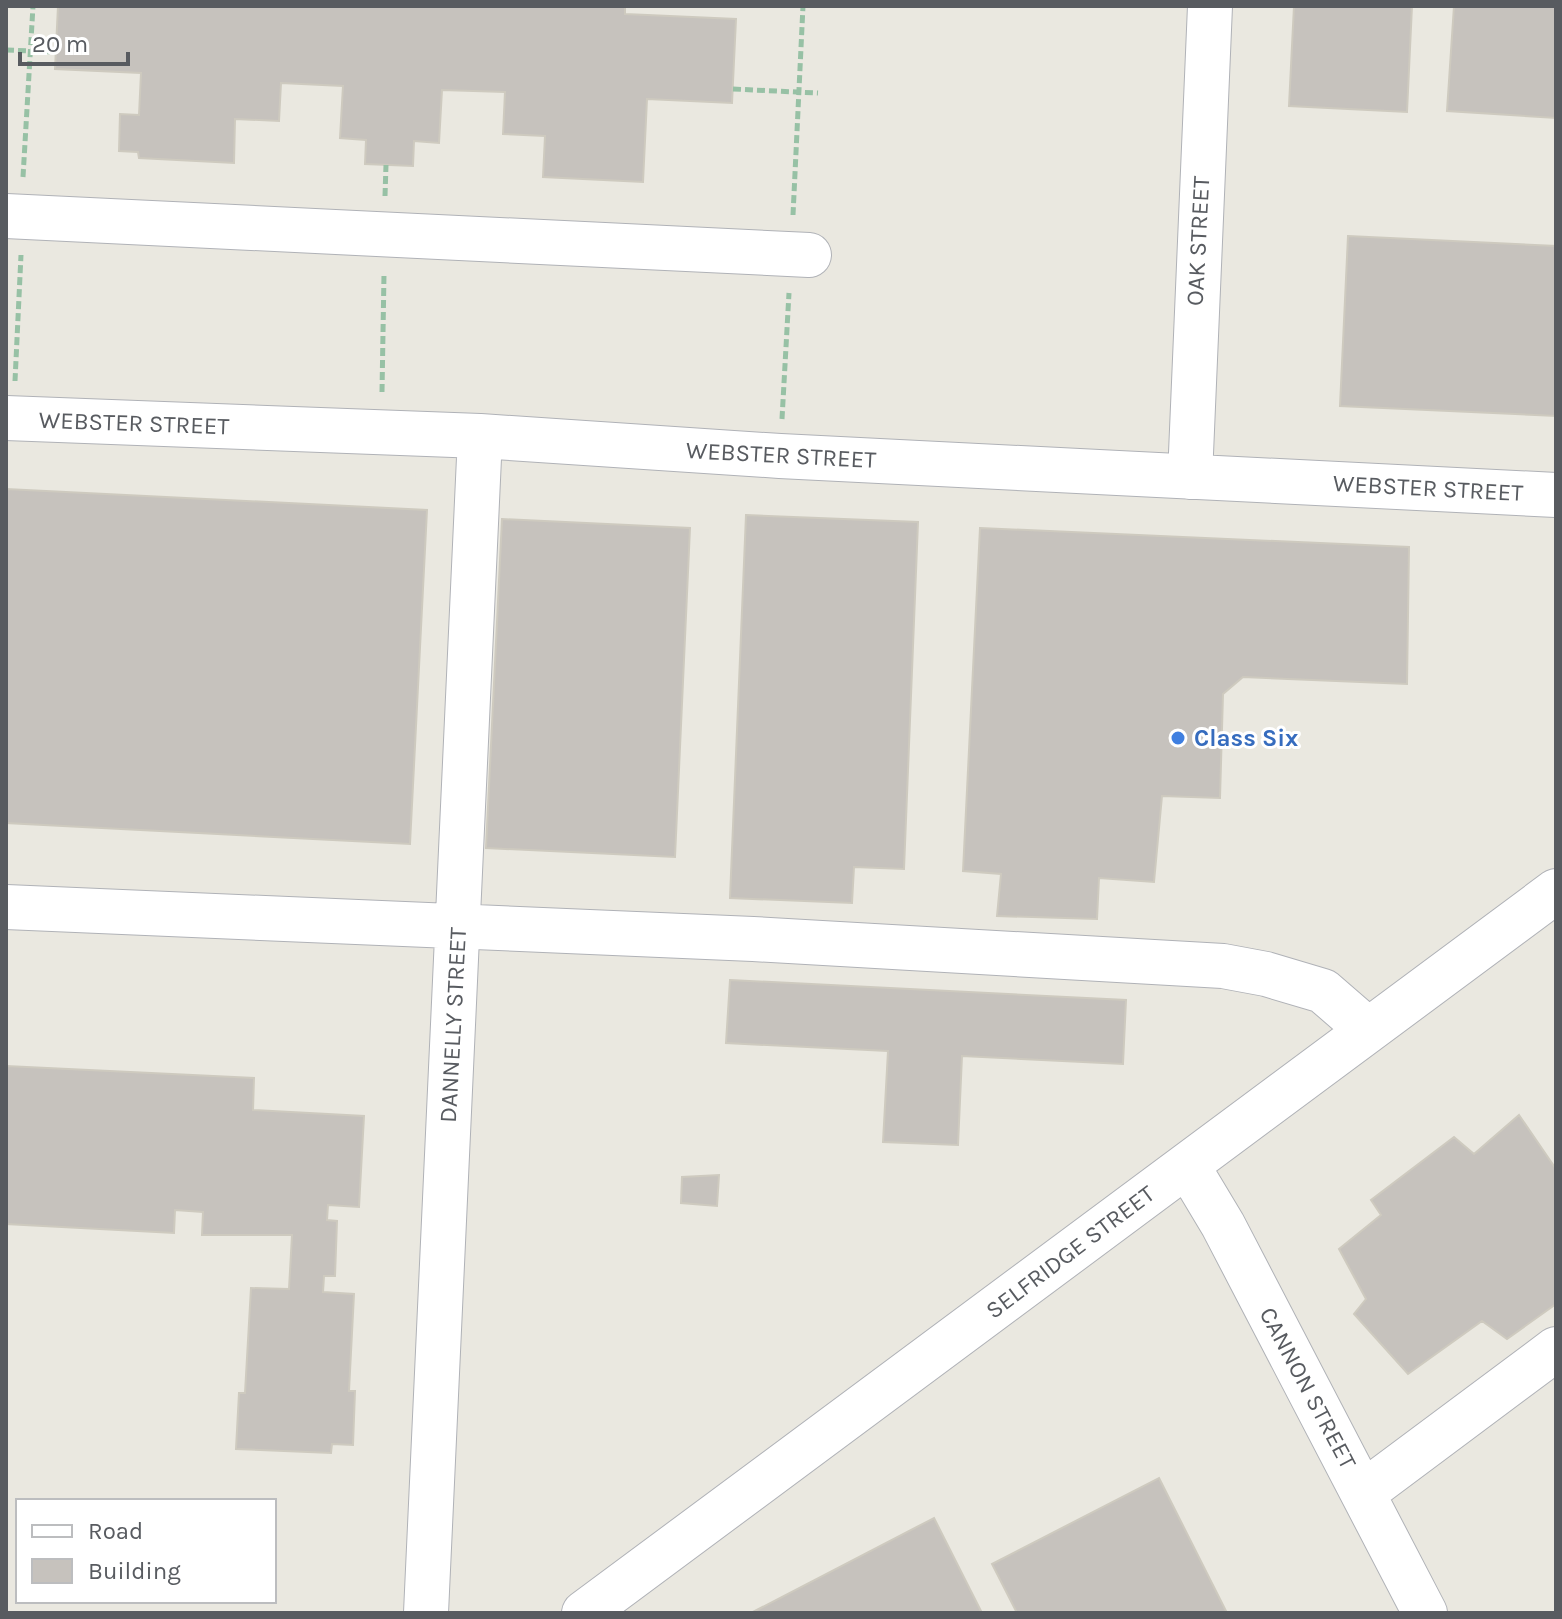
<svg xmlns="http://www.w3.org/2000/svg" width="1562" height="1619" viewBox="0 0 1562 1619" font-family="Karla,sans-serif">
	<style>
		.building { fill: #c6c2bd; stroke: #cecabf; stroke-width: 2 }
		.lines { fill: none; stroke-linecap: round; stroke-linejoin: round }
		.minor-casing { stroke: #b0b2b7; stroke-width: 46 }
		.path { stroke: #97c1a5; stroke-width: 5; stroke-dasharray: 8 4; stroke-linecap: butt }
		.minor { stroke: #fff; stroke-width: 44 }
		.shop-dot { fill: #3f7fe0; stroke: #fff; stroke-width: 3 }
		.labels { text-anchor: middle; dominant-baseline: central; stroke-width: 6; stroke-linejoin: round; paint-order: stroke }
		.street-label { font-size: 24px; fill: #585b60; stroke: #fff }
		.shop-label { font-size: 24px; font-weight: bold; fill: #366cbe; stroke: #fff; text-anchor: start }
	</style>
	<rect width="100%" height="100%" fill="#eae8e0"/>
	<path class="building" d="M58 6H625V14L736 19 732 103 647 99 643 182 543 177 545 136 503 134 505 92 442 90 439 143 414 141 413 166 365 164 366 140 340 138 343 86 281 83 279 121 235 119 234 163 139 158 138 152 119 151 120 114 139 115 141 73 55 69Z
		M1294 6H1412L1407 112 1289 106Z
		M1454 6H1556V118L1447 111Z
		M1348 236 1556 246V416L1340 406Z
		M6 489 427 510 410 844 6 823Z
		M746 515 918 522 904 869 854 867 852 903 730 898Z
		M502 519 690 528 675 857 486 848Z
		M980 528 1409 547 1407 684 1243 677 1223 694 1220 798 1162 796 1154 882 1099 878 1097 919 997 916 1001 874 963 871Z
		M730 980 1126 1000 1123 1064 962 1056 958 1145 883 1142 888 1051 726 1043Z
		M6 1066 254 1078 253 1110 364 1116 359 1207 328 1205 327 1220 337 1221 335 1276H324L323 1292 354 1294 349 1391H355L353 1445 332 1444 331 1453 236 1449 239 1393H245L251 1288 289 1289 292 1235H202L203 1212 175 1210 174 1233 6 1224Z
		M1519 1115 1556 1169V1304L1507 1339 1482 1321 1408 1374 1354 1314 1366 1299 1339 1249 1381 1215 1371 1200 1454 1137 1474 1154Z
		M719 1175 717 1206 681 1203 682 1177Z
		M1159 1478 1227 1613H1017L992 1564Z
		M934 1518 982 1613H751Z"/>
	<g class="lines">
		<g class="minor-casing">
			<path id="minor" d="M6 216 809 255
				M6 418 480 436 780 456 1556 495
				M1190 477 1210 6
				M6 907 753 939 1223 966 1266 974 1323 991 1368 1030
				M1187 1165 1223 1225 1425 1613
				M1363 1493 1556 1349
				M426 1613 480 436
				M584 1613 1556 891"/>
		</g>
		<path class="path" d="M6 50 56 52
			M733 89 818 93
			M23 177 33 6
			M385 196 386 165
			M793 215 803 6
			M15 381 21 255
			M382 392 384 274
			M782 419 789 293"/>
		<use href="#minor" class="minor"/>
	</g>
	<circle class="shop-dot" cx="1178" cy="738" r="8"/>
	<g class="labels">
		<g class="street-label">
			<text transform="translate(1198 241) rotate(-87)">OAK STREET</text>
			<text transform="translate(134 423) rotate(2)">WEBSTER STREET</text>
			<text transform="translate(781 455) rotate(3)">WEBSTER STREET</text>
			<text transform="translate(1428 488) rotate(3)">WEBSTER STREET</text>
			<text transform="translate(453 1025) rotate(-87)">DANNELLY STREET</text>
			<text transform="translate(1070 1252) rotate(-37)">SELFRIDGE STREET</text>
			<text transform="translate(1308 1388) rotate(62)">CANNON STREET</text>
		</g>
		<g class="shop-label">
			<text x="1194" y="738">Class Six</text>
		</g>
	</g>
	<rect width="1562" height="1619" fill="none" stroke="#585b60" stroke-width="16"/>
	<rect x="16" y="1499" width="260" height="104" fill="#ffffff" stroke="#bcbdbf" stroke-width="2"/>
	<rect x="32" y="1525" width="40" height="12" fill="#ffffff" stroke="#bcbdbf" stroke-width="2"/>
	<text x="88" y="1539" font-size="24" fill="#585b60">Road</text>
	<rect x="32" y="1559" width="40" height="24" fill="#c6c2bd" stroke="#bcbdbf" stroke-width="2"/>
	<text x="88" y="1579" font-size="24" fill="#585b60">Building</text>
	<path d="M20 52v12h108v-12" fill="none" stroke="#585b60" stroke-width="4"/>
	<text x="32" y="52" font-size="24" fill="#585b60" stroke="#ffffff" stroke-width="6" paint-order="stroke">20 m</text>
</svg>
